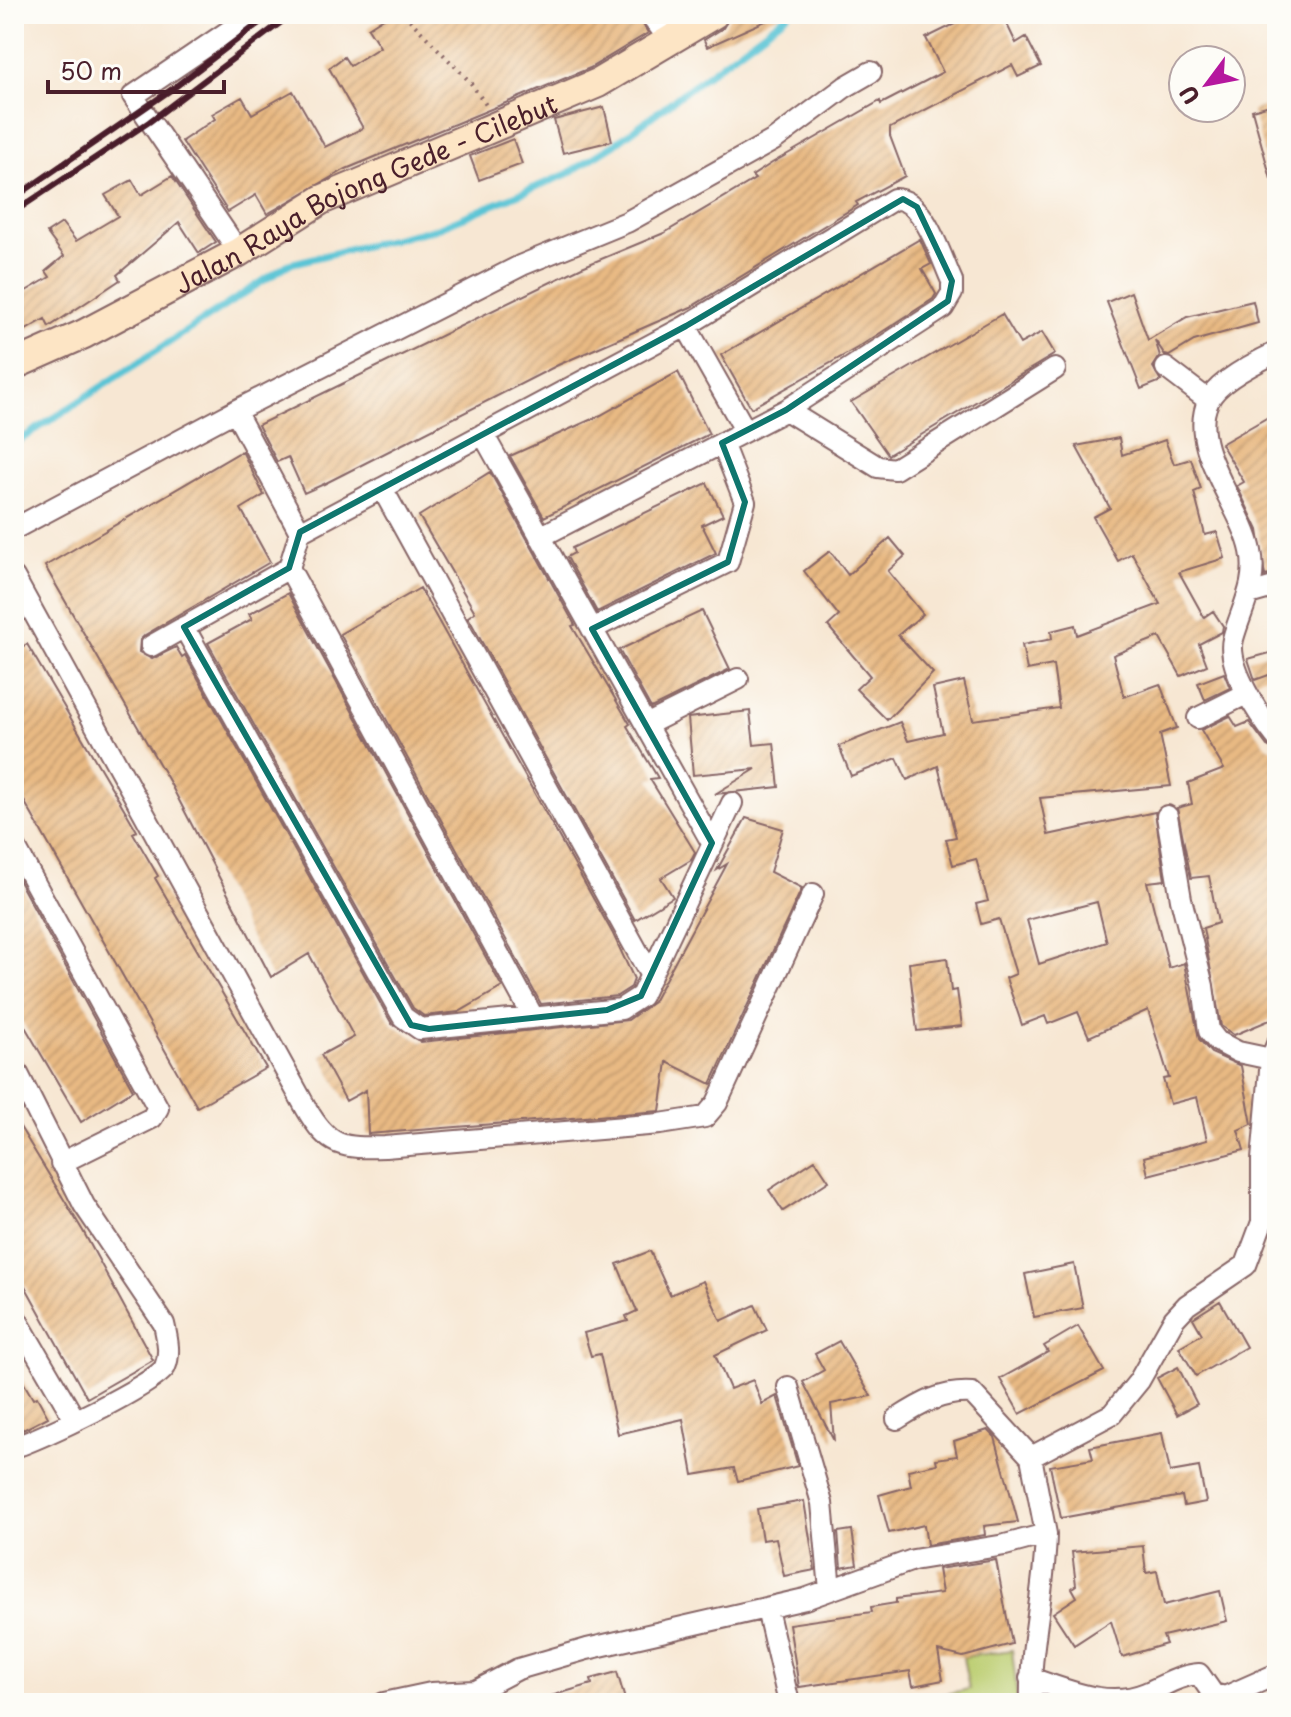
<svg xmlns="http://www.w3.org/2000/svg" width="1291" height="1717" viewBox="0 0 1291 1717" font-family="'Playpen Sans',sans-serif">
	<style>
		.grass { fill: #bcce71; stroke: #83764e; stroke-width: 2 }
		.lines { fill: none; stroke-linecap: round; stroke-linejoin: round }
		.stream { stroke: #5ac4d5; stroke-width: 7 }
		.building { fill: url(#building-hatch); fill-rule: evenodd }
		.street-casing { stroke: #876566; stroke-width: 24 }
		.secondary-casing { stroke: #876566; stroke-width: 32 }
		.path { stroke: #876566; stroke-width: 4; stroke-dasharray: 2 6; stroke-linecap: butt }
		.street { stroke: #fff; stroke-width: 20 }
		.secondary { stroke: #fde5c5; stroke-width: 28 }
		.rail { stroke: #4a1f2b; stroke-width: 6 }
		.marked { fill: none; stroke: #0f766e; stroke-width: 6; stroke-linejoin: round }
		.labels { text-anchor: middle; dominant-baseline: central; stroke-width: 6; stroke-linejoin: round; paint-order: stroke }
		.street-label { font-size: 26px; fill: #4a1f2b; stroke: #fdfcf7 }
	</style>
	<defs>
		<pattern id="building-hatch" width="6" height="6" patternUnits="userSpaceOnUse" patternTransform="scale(2)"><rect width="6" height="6" fill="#e8b983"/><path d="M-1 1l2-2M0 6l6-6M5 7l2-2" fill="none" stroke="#c89f71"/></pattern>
	</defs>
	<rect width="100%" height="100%" fill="#fdfcf7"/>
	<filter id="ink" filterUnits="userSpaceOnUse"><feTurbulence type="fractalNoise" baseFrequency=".0125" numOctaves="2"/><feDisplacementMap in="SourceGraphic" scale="16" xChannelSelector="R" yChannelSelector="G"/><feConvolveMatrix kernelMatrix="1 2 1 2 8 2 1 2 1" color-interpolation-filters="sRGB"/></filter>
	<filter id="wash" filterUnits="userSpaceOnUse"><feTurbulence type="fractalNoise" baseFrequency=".006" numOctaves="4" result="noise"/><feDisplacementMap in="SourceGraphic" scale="32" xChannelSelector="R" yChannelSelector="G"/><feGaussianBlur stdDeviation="1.8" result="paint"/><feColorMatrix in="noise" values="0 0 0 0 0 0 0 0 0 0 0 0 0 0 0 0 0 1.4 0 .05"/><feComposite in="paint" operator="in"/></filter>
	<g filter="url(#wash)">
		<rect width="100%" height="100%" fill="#f7e7d3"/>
		<path class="grass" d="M1012 1650 1018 1703H905L969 1689 963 1657Z"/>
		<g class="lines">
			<path class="stream" d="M14 444 289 264 435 229 567 174 615 144 788 14"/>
		</g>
		<g id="blocks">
			<path class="building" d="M390 14H637L648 33 590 68 346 169 267 214 256 195 228 212 182 141 215 119 212 114 242 97 252 114 293 91 325 147 363 128 329 68 344 57 350 66 380 47 368 28Z
				M731 14H781L707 47 704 40 723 28Z
				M975 14H1002L1016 43 1026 37 1041 66 1018 77 1012 65 890 128V136L905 176 856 202 858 205 691 307 558 365 324 484 304 493 288 457 277 462 258 425 582 267 664 233 755 179 752 176 772 163 880 101 881 104 943 72 926 38Z
				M1277 103V178L1271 179 1252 110Z
				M604 107 612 141 563 153 554 120Z
				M513 139 522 164 479 180 470 156Z
				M172 176 216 242 199 253 179 222 117 275 120 280 49 327 45 319 14 337V298L50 277 46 271 64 256 47 233 62 223 76 241 118 216 105 195 132 180 141 195Z
				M920 239 931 264 922 269 936 294 933 299 857 348 751 408 721 355Z
				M1131 292 1148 340 1187 317 1253 301 1258 323 1194 341 1169 356 1165 355 1155 340 1160 356 1153 367 1161 381 1141 389 1107 302Z
				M1002 314 1020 344 1042 332 1055 354 888 455 851 402Z
				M678 372 709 434 544 517 510 456 601 415Z
				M1277 412V573L1265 576 1258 530 1237 486 1244 482 1221 444Z
				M1119 438 1122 455 1165 440 1174 464 1191 459 1201 489 1194 492 1205 535 1217 532 1225 558 1179 572 1204 617 1213 611 1223 626 1222 632 1199 644 1207 665 1181 676 1159 637 1113 655 1124 697 1160 684 1177 728 1160 734 1171 786 1040 798 1048 835 1155 812 1165 880 1147 882 1169 968 1184 963 1199 1039 1211 1053 1241 1066 1252 1124 1238 1130 1244 1150 1148 1175 1144 1157 1207 1140 1197 1097 1170 1104 1163 1079 1169 1078 1148 1010 1089 1037 1078 1012 1048 1024 1045 1016 1022 1025 1006 978 1016 974 999 919 981 924 976 904 988 901 976 859 953 865 946 839 956 837 938 766 907 780 897 758 851 776 839 746 900 722 908 741 943 733 933 688 964 681 973 720 1059 708 1053 665 1027 670 1022 645 1052 639 1051 631 1075 625 1077 635 1160 604 1132 553 1118 561 1093 517 1110 508 1076 446ZM1097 902 1107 942 1039 964 1027 920Z
				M242 451 264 495 241 509 270 562 145 635 140 640 139 652 152 659 176 647 182 657 185 655 392 1024 421 1042 628 1020 653 1002 727 864 717 870 746 818 783 829 770 872 802 888 711 1084 667 1062 660 1111 368 1134 366 1090 346 1101 321 1055 354 1037 309 954 271 977 169 781 45 566Z
				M490 472 575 625 572 626 630 724 627 726 658 778 650 779 695 852 691 860 661 878 673 897 635 920 468 617 475 612 419 516Z
				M707 483 723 515 702 525 716 553 597 612 567 557 574 553 572 548Z
				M890 538 905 556 888 571 923 614 898 635 933 673 887 720 856 689 870 676 828 626 839 616 804 571 830 551 848 575Z
				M420 588 613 934 634 979 631 987 617 996 541 1004 340 634Z
				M288 593 502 987 459 1012 424 1016 413 1008 208 643 252 619 249 614Z
				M702 611 730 669 651 708 619 650Z
				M27 644 126 812 137 831 133 833 158 876 155 878 266 1068 197 1107 14 783V651Z
				M1277 651V672L1255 680 1248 659Z
				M1224 673 1230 688 1205 700 1198 683Z
				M750 711 754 745 774 743 779 787 715 794 756 769 693 775 688 718Z
				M1230 716 1237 727 1249 722 1267 746 1277 751V1017L1234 1035 1221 1026 1203 928 1218 923 1209 876 1191 878 1177 808 1192 804 1188 783 1224 769 1201 730Z
				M14 872 133 1090 81 1122 14 1008Z
				M947 958 951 991 957 990 962 1026 917 1031 909 963Z
				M14 1117 83 1231 153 1360 87 1398 14 1266Z
				M815 1160 829 1181 783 1211 769 1190Z
				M650 1251 670 1295 703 1281 721 1321 755 1305 767 1330 715 1355 730 1389 753 1380 762 1404 777 1396 798 1466 738 1481 734 1468 693 1475 683 1419 618 1434 600 1354 591 1356 584 1333 628 1321 626 1316 637 1311 617 1264Z
				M1074 1264 1083 1308 1034 1317 1025 1274Z
				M1220 1301 1246 1347 1196 1376 1179 1347 1202 1334 1193 1318Z
				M1078 1326 1104 1371 1020 1414 1000 1379 1048 1352 1044 1346Z
				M839 1341 871 1396 831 1404 834 1441 803 1382 824 1370 815 1354Z
				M14 1366 33 1399 37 1397 48 1417 23 1430 14 1414Z
				M1178 1367 1197 1404 1177 1415 1157 1378Z
				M988 1430 995 1437 1018 1522 984 1526 985 1535 927 1545 924 1525 889 1533 879 1495 911 1486 908 1470 937 1464 936 1459 957 1456 954 1441Z
				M1162 1433 1170 1472 1199 1467 1206 1502 1184 1506 1182 1496 1061 1518 1050 1466 1093 1459 1090 1447Z
				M804 1501 815 1570 784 1576 776 1538 762 1540 757 1509Z
				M852 1530 857 1565 841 1568 838 1532Z
				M1143 1546 1146 1573 1157 1571 1164 1605 1220 1591 1227 1621 1163 1636 1166 1644 1122 1657 1111 1621 1074 1645 1053 1613 1077 1597 1072 1588 1076 1585 1072 1552Z
				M996 1560 1012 1644 963 1657 938 1651 943 1680 913 1686 910 1671 799 1687 789 1624 872 1612 871 1607 896 1603V1599L942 1593 938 1569Z
				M617 1672 626 1703H544V1698L592 1684 591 1679Z"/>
		</g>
	</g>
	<g filter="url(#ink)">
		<use href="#blocks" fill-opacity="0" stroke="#876566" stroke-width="2"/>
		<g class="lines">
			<g class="street-casing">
				<path id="street" d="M650 14 671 42
					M239 252 133 96 254 14
					M686 326 745 430
					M1277 352C1258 361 1216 382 1208 402 1187 447 1242 506 1251 551 1258 583 1241 609 1233 639 1226 667 1260 717 1277 738
					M1166 368 1208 400
					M786 410 878 467 895 469 1055 369
					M235 411 522 265 627 222 774 140 845 87 871 72
					M483 434 712 843
					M382 488 651 976
					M14 529 235 411 300 532 686 326 894 199C924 197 941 258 952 281V293L943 308 786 410 540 537
					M300 532 289 568 532 1015
					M14 577 306 1108C329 1148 342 1148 385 1147L660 1124 705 1117 717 1103 813 894
					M1249 594 1277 586
					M184 627 403 1017 420 1029 621 1009 641 996 732 803
					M592 629 728 562 745 502 722 443
					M151 646 289 568
					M1198 718 1246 694
					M646 725 738 679
					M1167 816 1181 899 1203 986 1209 1031 1217 1041 1238 1052 1271 1059
					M14 845 158 1108 152 1118 61 1163
					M14 1066 84 1205 164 1324C167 1338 171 1353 165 1367 158 1383 35 1442 14 1447
					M14 1315 74 1418
					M788 1387 822 1503 830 1590
					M897 1419C922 1403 942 1391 972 1393L1031 1457
					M767 1609 789 1703
					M1030 1678C1068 1690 1107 1709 1146 1693 1164 1686 1179 1675 1199 1674L1213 1694 1225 1697 1277 1674
					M384 1703 431 1693 476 1691 518 1669 587 1649 805 1599 913 1560 1005 1545 1046 1534 1031 1457 1112 1414 1139 1381 1174 1319 1187 1305 1246 1265 1262 1222V1160L1271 1059 1277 1044
					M1031 1703C1029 1648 1045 1591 1046 1534"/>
			</g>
			<g class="secondary-casing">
				<g id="secondary">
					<path id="s1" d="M14 365 84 334 239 252 321 200 598 83 714 14"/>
				</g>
			</g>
			<path class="path" d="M404 14 470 82 486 105"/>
			<use href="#street" class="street"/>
			<use href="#secondary" class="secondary"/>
			<path class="rail" d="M14 198 175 87 271 14
				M14 212 149 122 292 14"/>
		</g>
	</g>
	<path class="marked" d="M903 199 917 207 952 281 948 301 786 410 722 443 745 502 728 562 592 629 712 843 641 996 607 1010 429 1029 411 1025 184 627 289 568 300 532 686 326Z"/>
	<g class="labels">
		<g class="street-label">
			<text stroke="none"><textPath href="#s1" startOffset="392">Jalan Raya Bojong Gede - Cilebut</textPath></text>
		</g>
	</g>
	<rect width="1291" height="1717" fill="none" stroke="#fdfcf7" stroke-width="48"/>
	<g transform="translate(1207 84) rotate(238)"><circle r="38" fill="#fdfcf7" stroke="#b5a4a5" stroke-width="2"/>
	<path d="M0-6L14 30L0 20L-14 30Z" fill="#b5179e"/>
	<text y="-12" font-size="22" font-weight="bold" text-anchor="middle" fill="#4a1f2b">U</text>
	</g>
	<path d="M48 80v12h176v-12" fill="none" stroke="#4a1f2b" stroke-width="4"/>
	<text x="60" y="80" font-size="24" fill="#4a1f2b" stroke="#fdfcf7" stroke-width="6" paint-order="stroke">50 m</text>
</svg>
